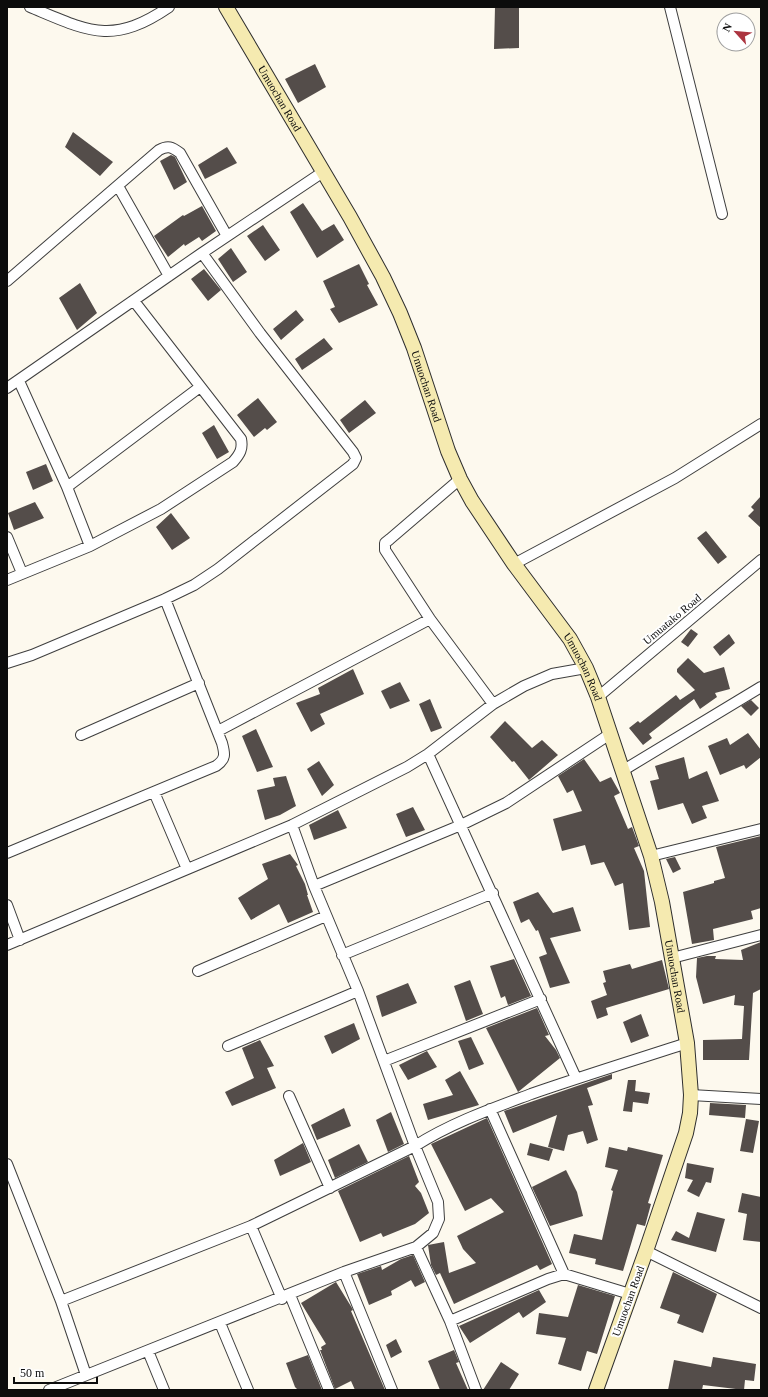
<svg xmlns="http://www.w3.org/2000/svg" width="768" height="1397" viewBox="0 0 768 1397" font-family="'Times New Roman',serif">
	<style>
		.building { fill: #544d4a }
		.lines { fill: none; stroke-linecap: round; stroke-linejoin: round }
		.street-casing { stroke: #3f3f3f; stroke-width: 12 }
		.secondary-casing { stroke: #2e2e2e; stroke-width: 16 }
		.street { stroke: #fff; stroke-width: 10 }
		.secondary { stroke: #f5eab0; stroke-width: 14 }
		.labels { text-anchor: middle; dominant-baseline: central; stroke-width: 4; stroke-linejoin: round; paint-order: stroke }
		.street-label { font-size: 11px; fill: #0c0c0c; stroke: #fff }
	</style>
	<rect width="100%" height="100%" fill="#fdf9ee"/>
	<path class="building" d="M495 7H519V48L494 49Z
		M315 64 326 87 298 103 285 79Z
		M73 132 113 162 100 176 65 147Z
		M227 147 237 163 205 179 198 165Z
		M171 155 175 157 187 182 174 190 160 161Z
		M303 203 322 231 334 224 344 240 317 258 290 212Z
		M202 206 216 231 202 241 199 237 185 246 184 244 168 257 154 236 183 215 184 216Z
		M263 225 280 250 265 261 247 236Z
		M231 248 247 272 233 282 218 259Z
		M359 264 369 284 367 285 378 305 339 323 330 309 335 307 323 281Z
		M204 269 221 290 208 301 191 279Z
		M80 283 97 313 77 330 59 298Z
		M296 310 304 320 281 340 273 329Z
		M324 338 333 349 302 370 295 359Z
		M258 398 277 422 267 430 265 428 254 437 237 415Z
		M365 400 376 413 349 433 340 420Z
		M214 425 229 452 217 459 202 433Z
		M46 464 53 481 33 490 26 472Z
		M761 496V528L748 516 754 510 751 507Z
		M35 502 44 518 14 530 8 513Z
		M171 513 190 538 172 550 156 527Z
		M706 531 727 557 718 564 697 538Z
		M691 629 698 634 688 647 681 642Z
		M729 634 735 643 720 656 713 647Z
		M688 658 704 673 724 667 730 689 715 693 717 697 700 709 694 699 649 734 652 738 643 745 629 728 638 721 640 723 676 695 680 700 695 690 677 672V669Z
		M353 669 364 694 320 714 325 724 311 732 296 703 320 694 318 688Z
		M400 682 410 701 390 709 381 691Z
		M430 699 442 728 431 732 419 704Z
		M751 700 759 708 751 716 741 706Z
		M505 721 532 748 542 740 558 755 529 780 514 761 512 762 490 737Z
		M256 729 273 767 257 772 242 736Z
		M748 733 761 750V757L746 769 744 765 720 775 708 746 727 738 730 745Z
		M684 757 689 779 707 771 719 801 702 806 707 818 692 824 683 803 658 810 650 781 659 779 655 766Z
		M584 759 600 782 611 777 620 793 614 796 628 829 632 827 639 846 634 848 644 871 650 927 629 930 623 883 615 886 604 862 591 865 585 845 562 851 553 819 582 811 573 790 567 793 558 776Z
		M319 761 334 785 322 796 307 769Z
		M286 776 296 806 280 815 265 820 257 790 275 786 273 778Z
		M413 807 425 830 406 837 396 814Z
		M338 810 347 828 314 840 309 825Z
		M761 836V908L751 911 753 919 713 929 714 940 692 944 683 892 714 883V881L725 878 716 847Z
		M290 854 298 865 296 866 305 884 308 895H307L313 912 288 923 279 904 251 920 238 898 268 879 262 864Z
		M675 857 681 869 673 873 666 859Z
		M538 892 553 913 573 907 581 931 550 938 570 983 550 988 539 957 547 954 538 930 536 931 529 919 521 923 513 902Z
		M761 942V989L753 993 749 1060H703V1040L742 1039 744 1006 734 1005 735 995 703 1004 696 977 697 958 707 956H716L715 959 743 960 741 950Z
		M514 959 531 996 508 1005 505 996 501 998 490 966Z
		M662 960 669 989 606 1008 608 1015 597 1019 591 1001 607 995 603 983 606 982 603 971 630 964 632 969Z
		M470 980 483 1014 466 1021 454 986Z
		M408 983 417 1003 382 1017 376 996Z
		M537 1008 549 1035 545 1036 556 1050 560 1058 518 1092 486 1028Z
		M641 1014 649 1036 631 1043 623 1022Z
		M354 1023 360 1039 332 1054 324 1036Z
		M471 1037 484 1064 469 1070 458 1041Z
		M260 1040 274 1066 267 1068 276 1088 232 1106 225 1092 254 1078 242 1048Z
		M427 1051 437 1067 408 1080 399 1065Z
		M460 1071 479 1105 428 1120 423 1104 453 1095 445 1080Z
		M612 1074V1079L587 1088 593 1105 588 1106 598 1140 587 1144 583 1131 568 1135 564 1151 548 1147 557 1115 513 1133 504 1111Z
		M628 1080H636L635 1091 650 1093 648 1104 633 1102 632 1112 623 1111Z
		M710 1103 746 1105 745 1118 709 1115Z
		M344 1108 351 1126 317 1140 311 1125Z
		M391 1112 404 1144 388 1152 376 1120Z
		M487 1118 552 1264 540 1270 537 1265 454 1304 440 1273 436 1275 431 1265 428 1245 444 1242 449 1273 476 1263 463 1249 457 1236 504 1212 491 1198 465 1211 431 1144Z
		M746 1119 759 1121 753 1153 740 1151Z
		M303 1143 311 1162 280 1176 274 1160Z
		M530 1143 553 1149 549 1161 527 1155Z
		M359 1144 368 1162 335 1178 328 1160Z
		M609 1147 627 1151 628 1147 663 1155 648 1203 651 1204 645 1226 637 1224 623 1271 595 1264 596 1259 569 1253 574 1234 602 1240 613 1191 611 1190 618 1170 605 1167Z
		M409 1156 419 1182 415 1186 421 1193 429 1213 415 1224 383 1237 381 1233 360 1242 338 1191Z
		M687 1163 714 1168 711 1183 706 1182 699 1197 687 1191 693 1180 685 1178Z
		M566 1170 577 1192 583 1216 550 1226 532 1187Z
		M742 1193 761 1197V1242L743 1240 747 1214 738 1212Z
		M697 1212 725 1219 716 1252 671 1240 676 1231 689 1238Z
		M413 1255 425 1282 415 1287 411 1280 391 1291 392 1295 369 1305 357 1274 381 1266 382 1270 401 1259Z
		M673 1272 717 1294 703 1333 677 1323 680 1315 660 1308Z
		M336 1282 352 1308 353 1310 351 1311 385 1390H355L351 1381 335 1389 320 1350H322L321 1347 326 1344 301 1303Z
		M578 1285 615 1296 597 1354 587 1351 581 1371 558 1364 566 1338 536 1334 539 1313 568 1317Z
		M539 1290 546 1302 523 1318 519 1312 470 1343 459 1326Z
		M396 1339 402 1352 391 1358 386 1345Z
		M454 1350 459 1362 456 1363 468 1390H440L428 1361Z
		M308 1355 322 1390H298L295 1387 286 1363Z
		M713 1357 756 1364 754 1381 745 1380 744 1390 703 1385 702 1390H668L674 1360 711 1367Z
		M501 1362 519 1374 509 1390H483Z"/>
	<g class="lines">
		<g class="street-casing">
			<path id="street" d="M30 7C88 31 112 46 169 7
				M670 7 722 214
				M118 186 169 276
				M7 281 159 150C168 145 172 147 180 153L227 236
				M7 388 202 253 323 172
				M460 479 390 539 385 543V550L430 619 493 704
				M67 487 200 387
				M7 537 22 573
				M90 546 161 509 233 462C240 454 243 449 241 439L134 301
				M514 564 675 478 761 424
				M7 580 90 546 67 487 19 381
				M7 663 32 655 165 599 194 585 218 569 353 464 356 458 353 452 260 333 202 253
				M598 697 761 560
				M218 731 430 619
				M81 735 199 683
				M428 754 576 1078
				M622 771 761 687
				M154 792 187 869
				M7 853 216 766C226 759 225 754 222 743L165 599
				M651 856 761 829
				M314 886 461 825 506 803 610 734
				M7 905 20 940
				M7 945 292 825 407 767 428 754 493 704 524 686 552 674 586 668
				M342 955 493 893
				M672 958 761 935
				M198 971 326 916
				M228 1046 358 991
				M384 1061 541 999
				M691 1095 761 1099
				M289 1096 330 1188
				M490 1109 564 1274
				M7 1164 61 1301 86 1375
				M251 1226 282 1299
				M416 1247 450 1321 476 1390
				M646 1251 761 1308
				M344 1272 392 1390
				M290 1295 329 1390
				M61 1301 251 1226 415 1146C451 1123 491 1109 531 1094 583 1076 635 1060 687 1043
				M450 1321 548 1279 564 1274 630 1294
				M220 1323 248 1390
				M148 1351 164 1390
				M49 1390 344 1272 416 1247 433 1233 439 1219 438 1202 415 1146 358 991 314 886 292 825"/>
		</g>
		<g class="secondary-casing">
			<g id="secondary">
				<path id="s1" d="M226 7 350 217 383 277 400 313 414 348 448 451 460 479 472 501 514 564 570 639 586 668 598 697 651 856 662 902 687 1043 691 1095 690 1113 686 1133 646 1251 596 1390"/>
			</g>
		</g>
		<use href="#street" class="street"/>
		<use href="#secondary" class="secondary"/>
	</g>
	<g class="labels">
		<g class="street-label">
			<text stroke="none"><textPath href="#s1" startOffset="106">Umuochan Road</textPath></text>
			<text stroke="none"><textPath href="#s1" startOffset="430">Umuochan Road</textPath></text>
			<text transform="translate(672 619) rotate(-40)">Umuatako Road</text>
			<text stroke="none"><textPath href="#s1" startOffset="754">Umuochan Road</textPath></text>
			<text stroke="none"><textPath href="#s1" startOffset="1078">Umuochan Road</textPath></text>
			<text transform="translate(628 1301) rotate(-70)">Umuochan Road</text>
		</g>
	</g>
	<rect width="768" height="1397" fill="none" stroke="#0c0c0c" stroke-width="16"/>
	<g transform="translate(736 32) rotate(297)"><circle r="19" fill="#ffffff" stroke="#9e9e9e"/>
	<path d="M0-3L7 15L0 10L-7 15Z" fill="#ac3540"/>
	<text y="-6" font-size="11" font-weight="bold" text-anchor="middle" fill="#0c0c0c">N</text>
	</g>
	<path d="M14 1377v6h83v-6" fill="none" stroke="#0c0c0c" stroke-width="2"/>
	<text x="20" y="1377" font-size="12" fill="#0c0c0c" stroke="#ffffff" stroke-width="3" paint-order="stroke">50 m</text>
</svg>
